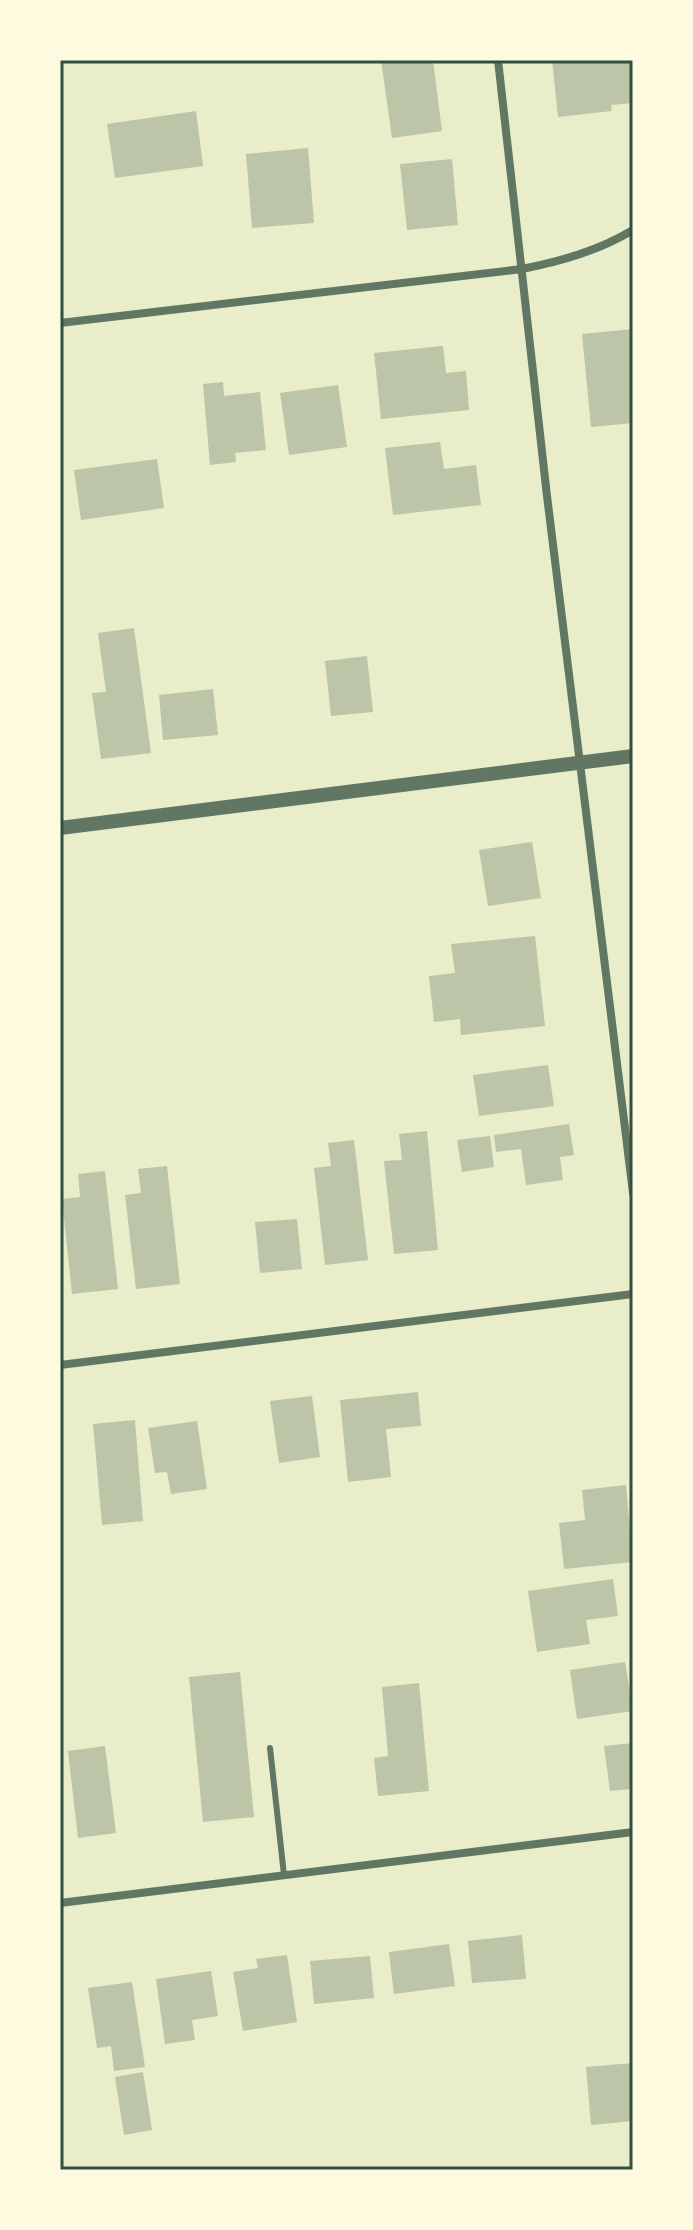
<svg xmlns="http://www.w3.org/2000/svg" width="693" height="2230" viewBox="0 0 693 2230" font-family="'Fira Sans',sans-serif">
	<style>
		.building { fill: #bcc5a7 }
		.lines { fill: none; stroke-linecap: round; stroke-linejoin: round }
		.service { stroke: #617663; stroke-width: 6 }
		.minor { stroke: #617663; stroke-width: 8 }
		.tertiary { stroke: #617663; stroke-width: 14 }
		.neatline { fill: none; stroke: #344e41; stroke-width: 3 }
	</style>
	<rect width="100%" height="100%" fill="#e9edc9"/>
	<path class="building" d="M381 60H433L442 131 392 138Z
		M552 60H633V103L611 105 612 111 558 117Z
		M196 111 203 166 115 178 107 124Z
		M308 148 314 223 252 228 246 154Z
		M452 159 458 225 407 230 400 164Z
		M633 329V423L591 427 582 334Z
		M443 346 446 373 466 371 469 410 381 419 374 353Z
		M223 382 224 396 260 392 266 450 235 453 236 462 210 465 203 384Z
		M338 385 347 447 289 455 280 393Z
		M440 442 444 469 476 465 481 505 393 515 385 448Z
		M157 459 164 508 81 520 74 470Z
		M134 628 151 753 101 759 92 693 106 692 98 633Z
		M367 656 373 712 331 716 325 661Z
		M213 689 218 735 163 740 159 695Z
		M532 842 541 898 488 906 479 850Z
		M535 936 545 1026 461 1035 460 1019 434 1022 429 976 455 973 451 944Z
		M548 1065 554 1106 479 1116 473 1075Z
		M569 1124 574 1155 560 1157 563 1180 526 1185 521 1149 496 1152 494 1135Z
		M427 1131 438 1250 394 1254 384 1161 402 1160 399 1134Z
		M490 1136 494 1167 462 1172 457 1140Z
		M354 1140 368 1260 325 1265 314 1168 331 1166 328 1143Z
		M167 1166 180 1284 136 1289 125 1195 141 1193 138 1169Z
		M105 1171 118 1289 72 1294 62 1199 80 1197 78 1174Z
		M297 1219 302 1269 260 1273 255 1222Z
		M418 1392 421 1426 386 1429 391 1477 348 1482 340 1400Z
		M312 1396 320 1457 279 1463 270 1401Z
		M135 1420 143 1521 102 1525 93 1424Z
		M197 1421 207 1489 171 1494 167 1472 155 1473 148 1428Z
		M626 1485 633 1562 564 1569 559 1523 585 1520 582 1490Z
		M613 1579 618 1616 586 1620 590 1644 537 1652 528 1591Z
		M625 1662 633 1711 577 1719 570 1670Z
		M240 1672 254 1817 203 1822 189 1677Z
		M419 1683 429 1791 378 1796 374 1758 388 1756 382 1687Z
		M633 1743V1789L610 1791 604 1746Z
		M105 1746 116 1833 78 1838 68 1751Z
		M522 1935 526 1979 472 1983 468 1941Z
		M449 1944 455 1986 394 1994 389 1952Z
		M287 1955 297 2022 243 2031 233 1972 258 1968 256 1959Z
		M370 1956 374 1998 314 2004 310 1961Z
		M211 1971 218 2016 192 2020 195 2040 165 2044 156 1979Z
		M132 1982 145 2067 114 2071 111 2046 97 2048 88 1988Z
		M633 2063V2121L591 2125 586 2067Z
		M143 2072 152 2130 124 2135 115 2077Z"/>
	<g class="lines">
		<path class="service" d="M270 1748 284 1875"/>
		<path class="minor" d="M498 60 547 496 633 1193
			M60 323 522 269C561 261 598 251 633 230
			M60 1365 633 1294
			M60 1903 633 1832"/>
		<path class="tertiary" d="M60 828 633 756"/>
	</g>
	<rect width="693" height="2230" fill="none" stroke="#fefae0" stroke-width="124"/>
	<rect x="62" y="62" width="569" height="2106" class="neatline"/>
</svg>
